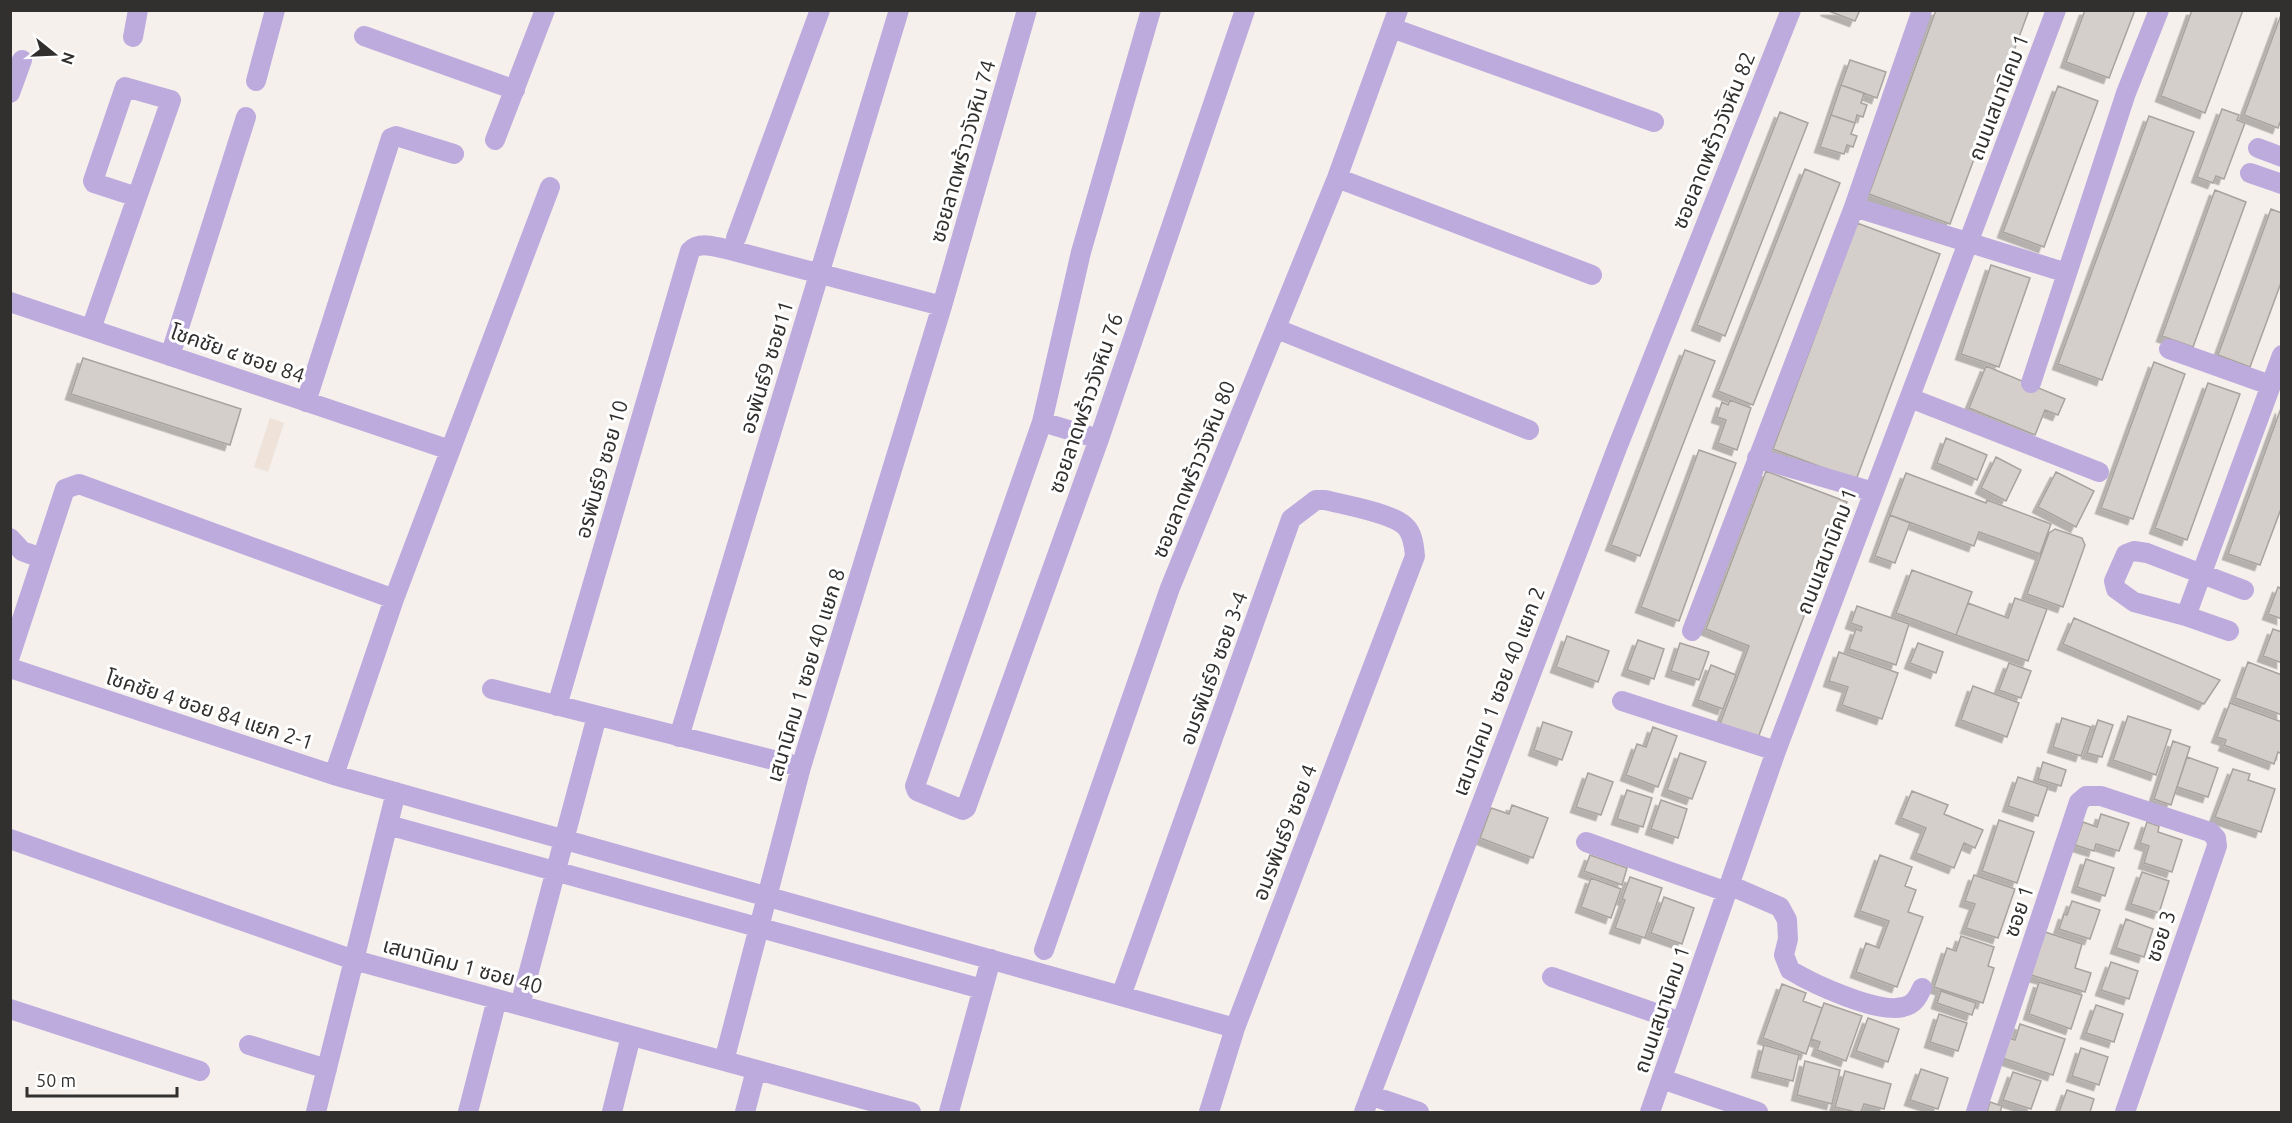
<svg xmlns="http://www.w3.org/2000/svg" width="2292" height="1123" viewBox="0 0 2292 1123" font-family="Ubuntu,'Noto Sans Thai',sans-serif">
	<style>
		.built { fill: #eee2d9 }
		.building { fill: #d4cfcb; stroke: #a8a39f; stroke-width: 1.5; filter: url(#shadow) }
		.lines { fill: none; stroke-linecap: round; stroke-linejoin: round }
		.minor { stroke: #beabde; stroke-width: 20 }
		.labels { text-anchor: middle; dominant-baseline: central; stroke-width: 6; stroke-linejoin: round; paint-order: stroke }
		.street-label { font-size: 21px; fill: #32302e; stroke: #fff }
	</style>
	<defs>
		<filter id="shadow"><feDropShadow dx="-5.5" dy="5.5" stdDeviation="0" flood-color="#0004"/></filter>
	</defs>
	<rect width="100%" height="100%" fill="#f5f0ec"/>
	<path class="built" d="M270 418 284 423 268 472 254 467Z"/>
	<path class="building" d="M1826 10H1860L1855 21Z
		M1936 10H2029L1950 224 1869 194Z
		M2085 10H2135L2109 78 2066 62Z
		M2192 10H2243L2205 113 2161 96Z
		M2282 12V117L2278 128 2244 115Z
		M1850 60 1886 72 1877 98 1841 85Z
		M1841 85 1864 93 1861 103 1867 105 1863 117 1857 115 1855 123 1831 115Z
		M2058 86 2098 101 2044 247 2003 232Z
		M2222 109 2239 115 2237 120 2245 123 2224 179 2216 176 2213 183 2197 177Z
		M1780 112 1808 123 1725 336 1697 325Z
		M1831 115 1855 123 1851 134 1857 136 1853 147 1847 145 1844 154 1820 147Z
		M2149 116 2194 132 2102 380 2058 364Z
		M1805 169 1840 183 1753 405 1718 391Z
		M2215 190 2246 202 2193 347 2162 336Z
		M2271 209 2282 213V280L2250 367 2218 355Z
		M1857 223 1940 254 1856 480 1773 449Z
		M1991 265 2030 278 1999 367 1961 354Z
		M1685 350 1715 361 1640 556 1611 545Z
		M83 358 241 409 230 445 71 394Z
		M2154 362 2185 374 2133 519 2101 508Z
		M1986 366 2065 399 2058 415 2045 410 2035 435 1969 408Z
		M2208 383 2240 394 2187 540 2155 528Z
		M1730 400 1751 408 1737 450 1718 443 1726 420 1717 417 1722 402 1728 405Z
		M2281 408 2282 506 2260 565 2228 554Z
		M1946 438 1987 455 1977 480 1937 463Z
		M1699 450 1736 463 1679 621 1641 607Z
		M1996 457 2021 470 2006 501 1981 488Z
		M1766 471 1847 502 1758 738 1720 724 1749 646 1706 629Z
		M2056 472 2094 491 2076 527 2038 507Z
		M1906 473 1986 503 1987 500 2051 524 2040 554 1979 532 1974 546 1890 515Z
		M1890 515 1910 523 1895 563 1875 556Z
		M2055 529 2082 538 2085 545 2063 607 2027 594 2049 533Z
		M1912 570 1972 592 1956 635 1896 613Z
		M2278 587 2282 589V619L2268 614Z
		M2015 598 2047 609 2028 661 1956 635 1968 603 2008 618Z
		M1857 606 1909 624 1896 665 1849 649 1856 629 1861 631 1862 627 1851 623Z
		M2074 618 2220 680 2204 704 2063 644Z
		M2273 629 2282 632V663L2263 656Z
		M1567 636 1609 651 1598 682 1556 667Z
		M1638 640 1664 649 1654 679 1627 670Z
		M1680 643 1709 652 1699 680 1671 671Z
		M1918 643 1943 652 1936 673 1910 663Z
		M1839 652 1898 673 1882 719 1842 705 1848 687 1829 681Z
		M2248 662 2282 675V715L2235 698Z
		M2009 663 2031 671 2021 698 1999 690Z
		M1711 665 1736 675 1723 709 1698 700Z
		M1973 686 2019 703 2007 737 1961 720Z
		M2230 703 2282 722V754L2278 752 2274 764 2224 745 2226 740 2217 737Z
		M2128 716 2171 730 2156 775 2113 760Z
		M2062 718 2091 727 2081 756 2053 747Z
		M2098 720 2113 725 2102 757 2087 753Z
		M1543 722 1572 732 1562 760 1534 750Z
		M1653 727 1677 736 1658 787 1626 775 1637 744 1646 747Z
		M2173 741 2190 747 2171 805 2154 799Z
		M1680 753 1706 762 1692 799 1667 790Z
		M2187 757 2218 768 2208 797 2177 787Z
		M2043 762 2066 770 2061 786 2038 779Z
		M2233 769 2250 774 2248 780 2275 789 2261 832 2215 817Z
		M1588 773 1613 782 1601 815 1576 807Z
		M2018 777 2048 787 2038 816 2008 806Z
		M1627 790 1652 798 1643 827 1617 819Z
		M1912 791 1948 805 1944 814 1983 830 1975 848 1964 843 1954 868 1916 853 1926 828 1901 818Z
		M1661 800 1687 809 1678 838 1651 829Z
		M1512 805 1548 818 1533 858 1480 838 1491 808 1509 814Z
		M2101 814 2129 823 2119 851 2096 844 2094 851 2075 845 2083 822 2097 827Z
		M1999 820 2034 832 2017 883 1982 871Z
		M2147 822 2159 826 2158 832 2182 840 2172 872 2144 863 2149 846 2140 843Z
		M1590 855 1627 868 1622 885 1584 871Z
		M1880 855 1912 867 1905 886 1916 890 1908 912 1923 917 1897 987 1856 972 1866 943 1879 948 1889 921 1860 911Z
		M2086 859 2114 868 2105 896 2077 887Z
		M2142 872 2169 881 2159 913 2131 904Z
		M1974 875 2015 889 1998 938 1966 928 1975 904 1965 901Z
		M1630 877 1662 888 1645 938 1615 928 1625 900 1622 899Z
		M1591 878 1621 889 1611 918 1581 907Z
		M1664 897 1694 908 1682 944 1651 933Z
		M2072 901 2100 910 2090 939 2059 929 2064 914 2067 915Z
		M2126 919 2153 929 2144 957 2116 948Z
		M2045 932 2082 944 2075 968 2091 973 2085 992 2031 975Z
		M1961 936 1994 947 1988 966 1994 968 1983 1003 1934 987 1947 948 1956 951Z
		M2111 962 2138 971 2129 999 2101 990Z
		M2039 982 2082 995 2071 1029 2029 1014Z
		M1782 984 1806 993 1803 1001 1822 1008 1806 1054 1763 1038Z
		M1941 991 1976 1003 1972 1015 1937 1003Z
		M1824 1003 1862 1016 1846 1061 1817 1050 1820 1042 1811 1039Z
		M2096 1005 2123 1014 2114 1042 2086 1033Z
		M1939 1014 1967 1023 1958 1051 1930 1042Z
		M1868 1018 1899 1029 1888 1062 1856 1051Z
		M2020 1024 2065 1039 2053 1075 2002 1058 2009 1038 2015 1040Z
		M1764 1045 1799 1055 1793 1081 1757 1072Z
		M2081 1048 2108 1057 2099 1085 2072 1076Z
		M1805 1061 1840 1070 1832 1104 1797 1095Z
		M1921 1069 1948 1078 1938 1109 1910 1100Z
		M1845 1071 1891 1084 1884 1109 1864 1104 1861 1112H1856L1835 1107Z
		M2013 1072 2041 1081 2031 1109 2003 1100Z
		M2067 1090 2094 1099 2090 1112H2059Z
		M1990 1102 2002 1106 2000 1112H1987Z"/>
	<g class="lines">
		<path class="minor" d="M1151 10 1081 252 1042 422 915 786 917 791 963 810 966 808 1099 439 1245 10
			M1392 28 1654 122
			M364 36 515 90
			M133 37 138 10
			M256 81 275 10
			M10 93 22 60
			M495 140 545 10
			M2258 148 2282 157
			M2250 173 2282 184
			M1337 178 1592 275
			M1854 207 2067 273
			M736 238 820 10
			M10 302 450 450
			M91 329 171 100 125 87 93 181 94 183 137 197
			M1277 329 1529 430
			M2169 349 2270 385
			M170 356 246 117
			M2031 383 2126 93 2159 10
			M1910 398 2099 472
			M306 402 391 138 396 136 454 154
			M1042 422 1099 439
			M1757 458 1874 492
			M10 538 22 551 41 558
			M2186 616 2282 355
			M1692 631 1854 207 1922 10
			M2229 631 2186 616 2134 602 2116 589 2114 581 2126 554 2134 551 2147 553 2244 590
			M10 656 65 489 79 484 394 599
			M10 668 334 775 1235 1028
			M492 689 801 767
			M1622 701 1776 751
			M557 706 690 251C700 240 720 248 734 251L942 306
			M679 737 899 10
			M334 775 394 599 550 187
			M388 825 982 989
			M10 839 354 960 911 1112
			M1586 842 1727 892
			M1729 885 1780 907 1787 920 1788 939 1784 955 1790 970C1813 984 1878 1014 1903 1007 1914 1005 1918 997 1922 988
			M1044 950 1170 588 1337 178 1398 10
			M1552 977 1681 1022
			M1121 996 1291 519 1316 500H1325C1345 505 1392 513 1405 526 1413 533 1414 546 1415 556L1235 1028 1209 1112
			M520 1005 597 716
			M10 1009 200 1071
			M249 1045 327 1069
			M724 1061 801 767 942 306 1027 10
			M1662 1079 1758 1112
			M1370 1095 1419 1112
			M316 1112 396 792
			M468 1112 497 999
			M612 1112 631 1036
			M745 1112 756 1070
			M949 1112 991 959
			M1364 1112 1617 448 1791 10
			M1650 1112 1776 751 2056 10
			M1976 1112 2079 802 2086 796H2101L2210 832 2216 838 2217 846 2125 1112"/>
	</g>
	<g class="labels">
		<g class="street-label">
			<text transform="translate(1998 97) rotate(-69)">ถนนเสนานิคม 1</text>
			<text transform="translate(1713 140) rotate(-68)">ซอยลาดพร้าววังหิน 82</text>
			<text transform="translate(962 151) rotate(-74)">ซอยลาดพร้าววังหิน 74</text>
			<text transform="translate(238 353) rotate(19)">โชคชัย ๔ ซอย 84</text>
			<text transform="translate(766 367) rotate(-73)">อรพันธ์9 ซอย11</text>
			<text transform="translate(1085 403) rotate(-71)">ซอยลาดพร้าววังหิน 76</text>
			<text transform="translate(601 469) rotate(-74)">อรพันธ์9 ซอย 10</text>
			<text transform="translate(1193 469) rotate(-68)">ซอยลาดพร้าววังหิน 80</text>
			<text transform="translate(1826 551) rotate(-69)">ถนนเสนานิคม 1</text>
			<text transform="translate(1213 668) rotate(-70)">อมรพันธ์9 ซอย 3-4</text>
			<text transform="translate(805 675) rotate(-73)">เสนานิคม 1 ซอย 40 แยก 8</text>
			<text transform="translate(1498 691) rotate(-69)">เสนานิคม 1 ซอย 40 แยก 2</text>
			<text transform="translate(210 709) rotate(18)">โชคชัย 4 ซอย 84 แยก 2-1</text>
			<text transform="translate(1284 832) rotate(-69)">อมรพันธ์9 ซอย 4</text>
			<text transform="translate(2018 911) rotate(-71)">ซอย 1</text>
			<text transform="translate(2160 936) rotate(-71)">ซอย 3</text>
			<text transform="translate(463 965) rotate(15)">เสนานิคม 1 ซอย 40</text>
			<text transform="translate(1661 1009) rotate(-71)">ถนนเสนานิคม 1</text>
		</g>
	</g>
	<rect width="2292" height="1123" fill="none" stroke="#32302e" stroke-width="24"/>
	<g transform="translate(54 54) rotate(108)" stroke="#ffffff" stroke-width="4.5" paint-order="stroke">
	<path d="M0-4.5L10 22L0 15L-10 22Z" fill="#32302e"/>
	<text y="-9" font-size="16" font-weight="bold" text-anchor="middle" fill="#32302e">N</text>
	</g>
	<path d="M27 1087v9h150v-9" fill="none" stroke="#32302e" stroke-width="3"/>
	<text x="36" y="1087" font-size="18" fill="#32302e" stroke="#ffffff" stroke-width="4.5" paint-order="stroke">50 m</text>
</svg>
